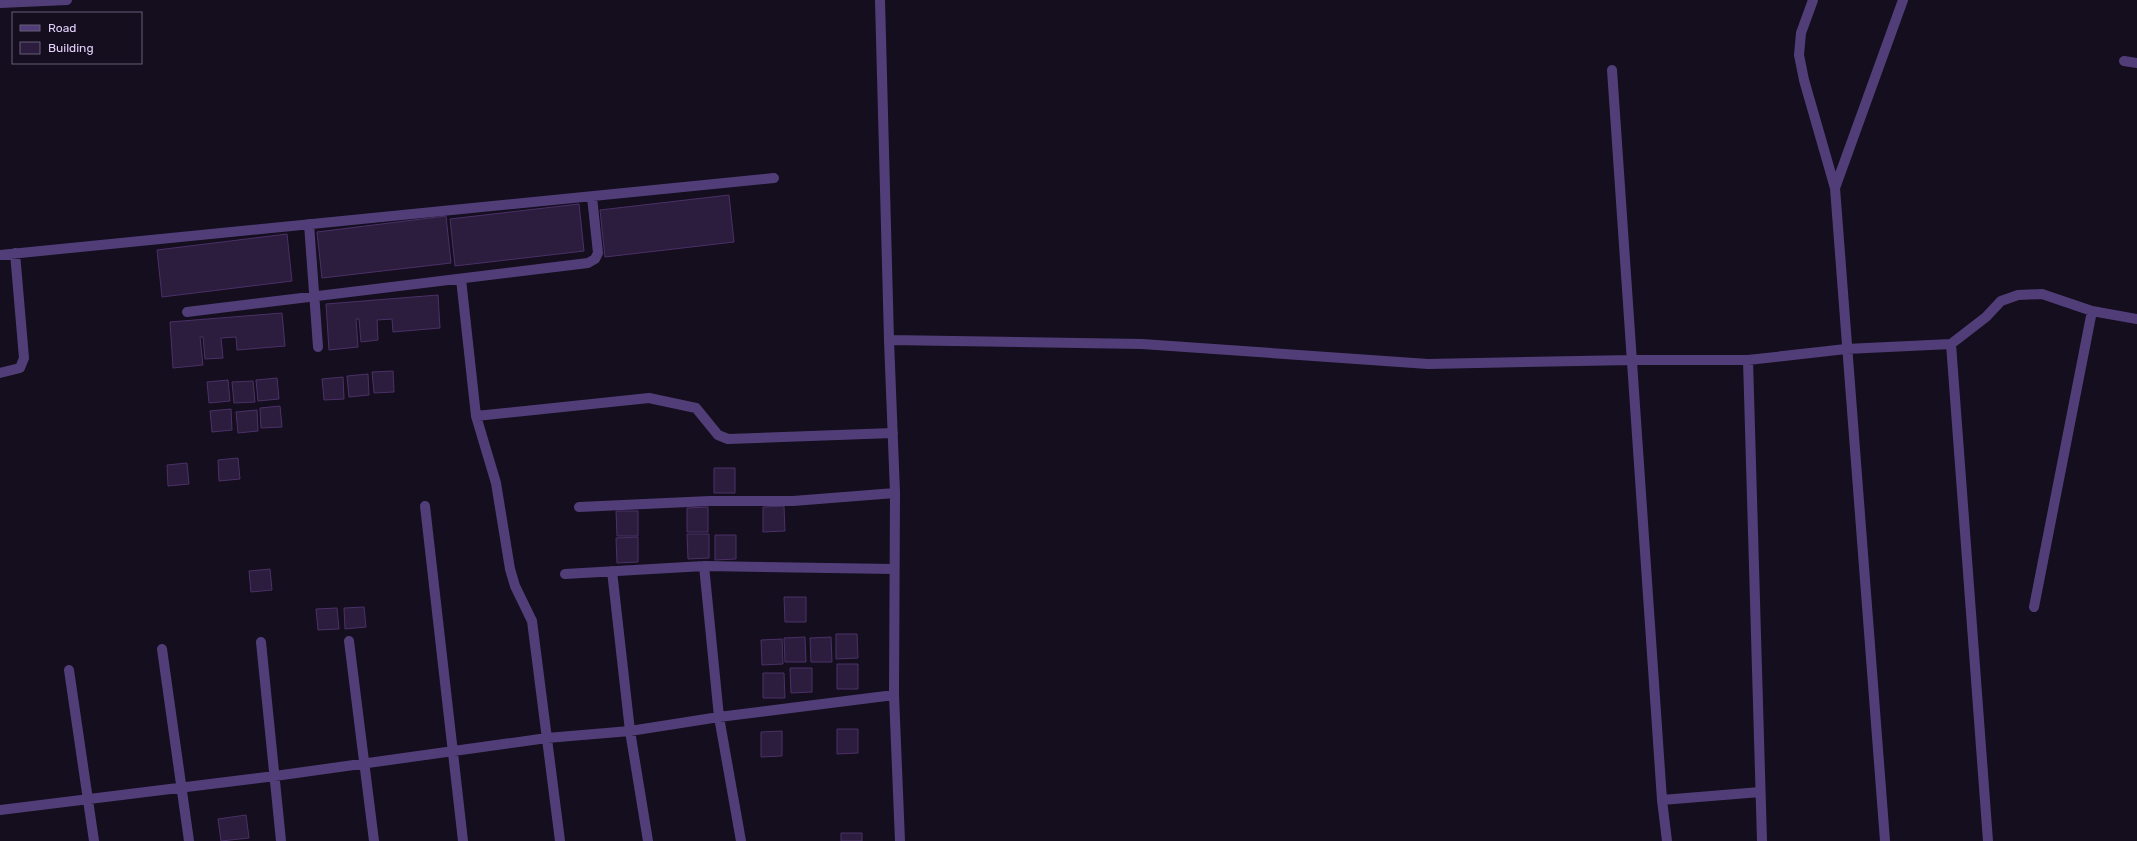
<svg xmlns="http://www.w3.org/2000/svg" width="2137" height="841" viewBox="0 0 2137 841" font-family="Rubik,sans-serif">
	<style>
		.building { fill: #2c1c3d; stroke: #4b3067 }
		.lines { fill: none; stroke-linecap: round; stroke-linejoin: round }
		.minor { stroke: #513e78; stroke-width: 10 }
	</style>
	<rect width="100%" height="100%" fill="#150e1e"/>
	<path class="building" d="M729 195 734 242 605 257 600 210Z
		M579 204 584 251 455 266 450 219Z
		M446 216 451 263 322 278 317 232Z
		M287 234 292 281 162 297 157 250Z
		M438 295 440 328 393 332 392 319 377 320 378 340 361 342 359 319H356L358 347 329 350 326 304Z
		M282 313 285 346 237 350 236 337 221 338 223 358 205 359 203 337H200L203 365 173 368 170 322Z
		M393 371 394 392 374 393 372 372Z
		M368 374 369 395 349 397 347 376Z
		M343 377 344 399 324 400 322 379Z
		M277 378 279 399 258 401 256 380Z
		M228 380 230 401 209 403 207 382Z
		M253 381 255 402 234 403 232 382Z
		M280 406 282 427 261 428 260 408Z
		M231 409 232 430 212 432 210 411Z
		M257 410 258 431 238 433 236 412Z
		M238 458 240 479 219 481 218 460Z
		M187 463 189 484 168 486 167 465Z
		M714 468H735V493H714Z
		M784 506 785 531 763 532V507Z
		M708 507V532H687V508Z
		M616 511H638V536H617Z
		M687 534H709V558L688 559Z
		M715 535H736V559L715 560Z
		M638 537V562L617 563 616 538Z
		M270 569 272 590 251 592 249 571Z
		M784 597H806V622H785Z
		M364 607 366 627 345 629 344 608Z
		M337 608 339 629 318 630 316 609Z
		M836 634H857L858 658 836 659Z
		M805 637 806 662H785L784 638Z
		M831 637 832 662H811L810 638Z
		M782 639 783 664 762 665 761 640Z
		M837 664H858V689H837Z
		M790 668H812V692L791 693Z
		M763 673H784L785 698H763Z
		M837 729H858V753L837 754Z
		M782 731V756L761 757V732Z
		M246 815 249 838 221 841 218 819Z
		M841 833H862V841H841Z"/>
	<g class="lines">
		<path class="minor" d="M880 0 889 340 895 493 894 695 900 841
			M1813 0 1801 33 1799 55 1804 80 1835 188 1885 841
			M0 3 67 0
			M2124 61 2137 63
			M1612 70 1662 800 1667 841
			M1835 188 1903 0
			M309 224 318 347
			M0 255 774 178
			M461 279 476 416 496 483 510 569 515 586 532 621 560 841
			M187 312 588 263 595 259 598 253 592 197
			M889 340 1142 344 1428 364 1632 360H1748L1846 349 1951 344 1986 317 2001 301 2018 295 2042 294 2092 311 2137 319
			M1951 344 1988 841
			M1748 360 1762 841
			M0 373 20 368 24 358 15 253
			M476 416 649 398 696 408 718 435 728 439 893 433
			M425 506 463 841
			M579 507 710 501H793L895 493
			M704 566 719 717 741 841
			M612 571 630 731 648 841
			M565 574 704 566 894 569
			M2034 607 2092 311
			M349 641 374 841
			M261 642 281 841
			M162 649 189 841
			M69 670 94 841
			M1662 800 1760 792
			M0 810 275 776 547 738 630 731 719 717 894 695"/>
	</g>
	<rect x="12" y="12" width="130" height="52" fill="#150e1e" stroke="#675c76"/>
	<rect x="20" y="25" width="20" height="6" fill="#513e78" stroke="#675c76"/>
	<text x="48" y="32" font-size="12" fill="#e1d0fa">Road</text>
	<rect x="20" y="42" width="20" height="12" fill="#2c1c3d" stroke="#675c76"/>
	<text x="48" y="52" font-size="12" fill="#e1d0fa">Building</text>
</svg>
